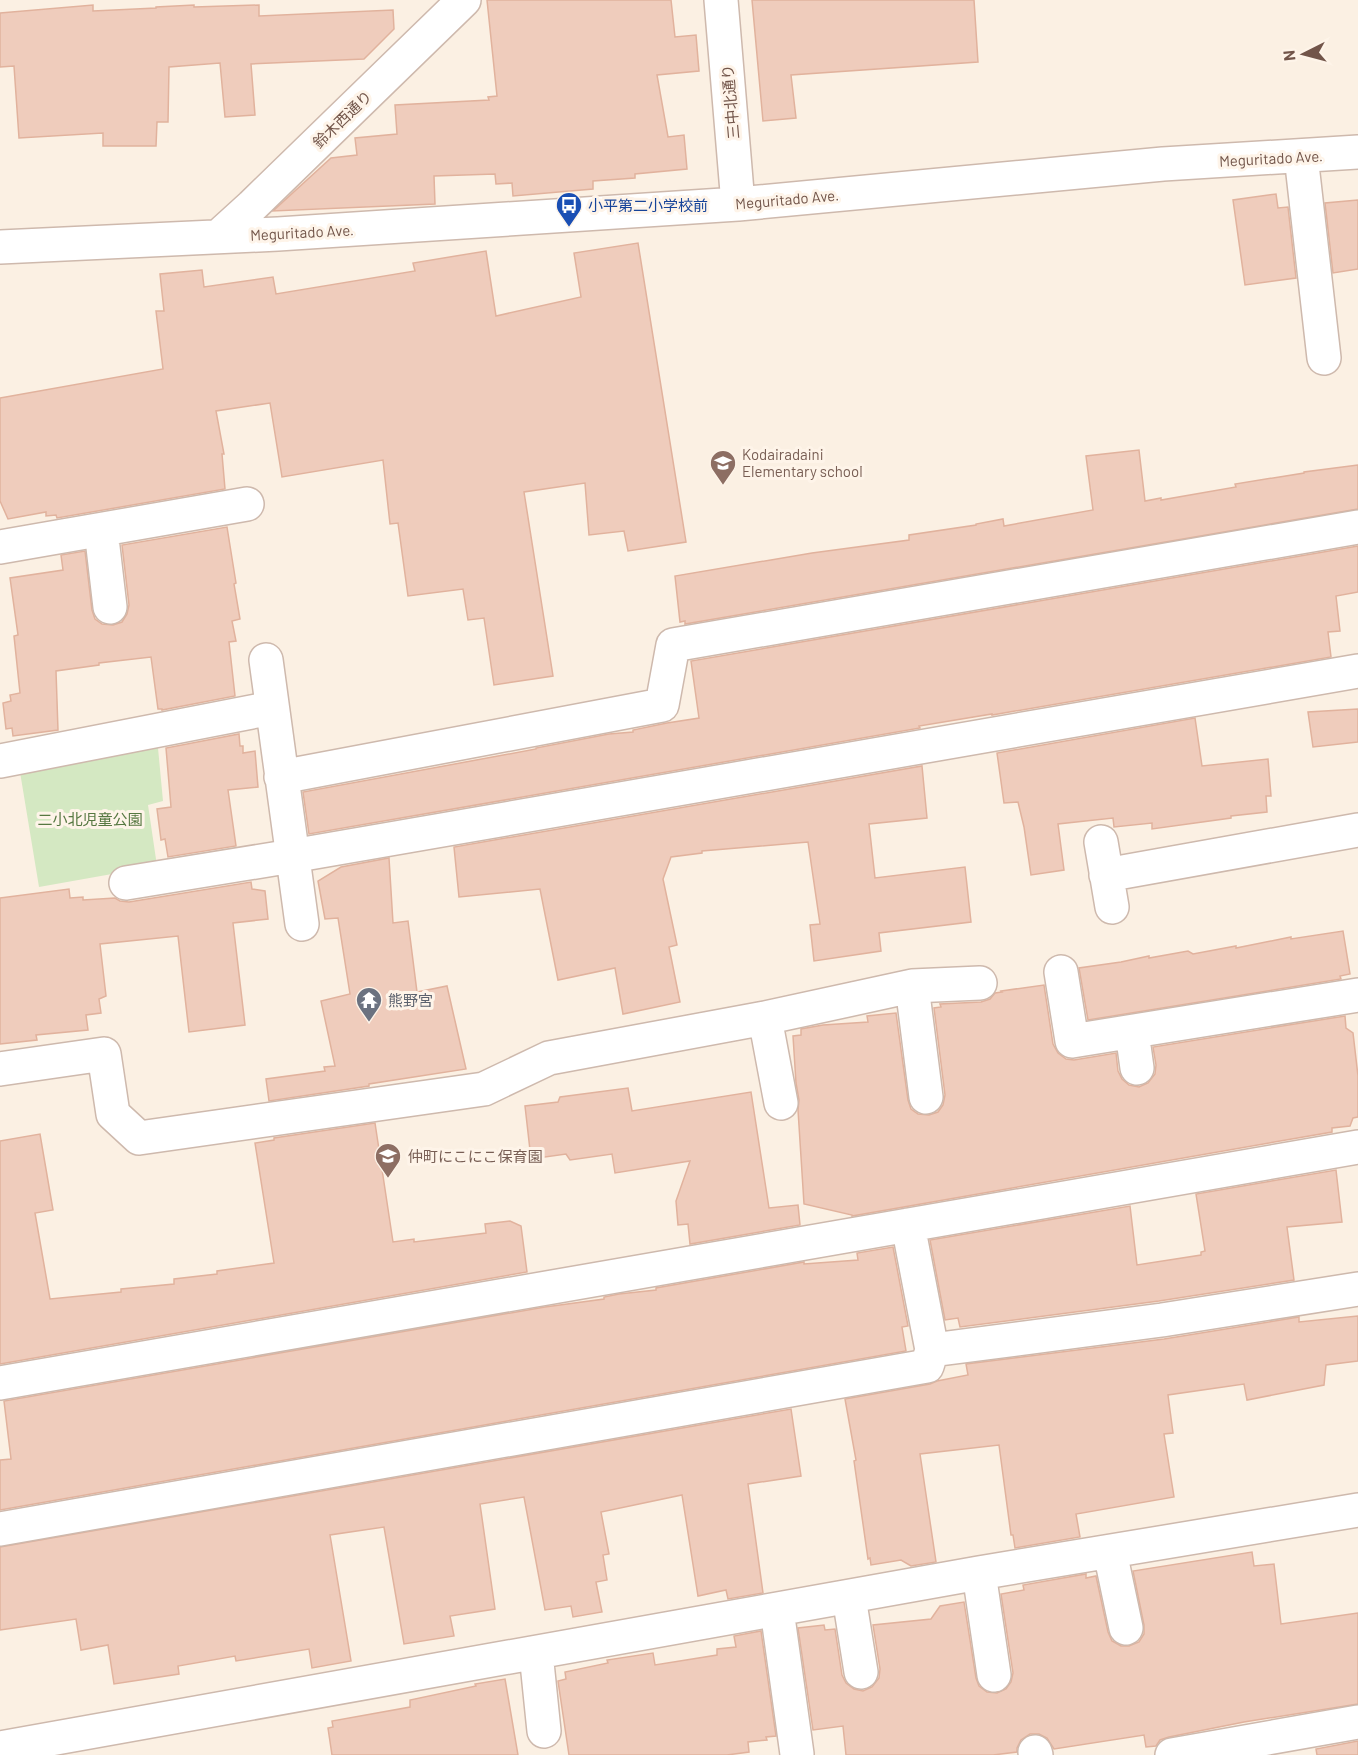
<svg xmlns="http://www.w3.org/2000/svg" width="1358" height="1755" viewBox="0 0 1358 1755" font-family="Barlow,'Noto Sans JP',sans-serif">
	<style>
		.green { fill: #d4e8c2 }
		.building { fill: #efccbc; stroke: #e1b29d; stroke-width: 1.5 }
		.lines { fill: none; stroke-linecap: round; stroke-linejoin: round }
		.minor-casing { stroke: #ceb9ad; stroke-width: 36 }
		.minor { stroke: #fff; stroke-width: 33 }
		.labels { text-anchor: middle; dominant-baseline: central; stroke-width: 6; stroke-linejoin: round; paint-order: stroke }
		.street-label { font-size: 15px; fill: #72554a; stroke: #fef4e9 }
		.transit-label { font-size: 15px; fill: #164399; stroke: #fef4e9; text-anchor: start }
		.education-label { font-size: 15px; fill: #785e54; stroke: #fef4e9; text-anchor: start }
		.park-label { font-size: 15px; fill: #567842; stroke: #fef4e9 }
		.worship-label { font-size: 15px; fill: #5b616d; stroke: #fef4e9; text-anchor: start }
	</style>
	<rect width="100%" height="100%" fill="#fbf0e3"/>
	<path class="green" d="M158 748 163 801 148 805 157 866 39 887 20 772Z"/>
	<path class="building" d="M487 0H671L675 37 696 35 699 71 657 75 668 137 684 135 687 169 635 174V178L593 181V189L513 196 512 183 496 184 495 174 434 176 435 204 273 211 331 158 357 155 355 138 397 134 395 105 489 100 488 97 497 96Z
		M752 0H974L978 62 791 75 796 118 763 121Z
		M93 5V11L156 8V7L194 5V7L259 5V16L393 10 394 29 364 59 251 64 255 115 225 117 220 63 169 67 168 122H157L156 146H103V133L19 138 14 66 0 67V13Z
		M1276 194 1278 208 1288 207 1296 278 1245 285 1233 200Z
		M1358 200V269L1333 273 1325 203Z
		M638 243 686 542 628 551 624 531 589 535 585 483 524 492 553 676 494 685 484 618 468 620 463 589 408 596 398 523 390 524 383 460 282 477 270 403 216 411 224 454H222L225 489 57 518 56 515 46 516V512L8 519 0 501V398L163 369 156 311H164L160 274 202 270 204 287 273 277 276 294 415 271 413 263 486 251 496 316 581 297 574 253Z
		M1139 450 1145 501 1161 498V500L1236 487 1235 484 1304 473V472L1358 465V509L685 624V621L680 622 675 576 812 553 909 540V535L976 525V524L1003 519 1004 526 1093 510 1086 456Z
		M227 527 236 583 234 584 240 619 232 621 236 641 229 642 235 696 162 710V709H158L151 657 99 663V665L56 671 58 730 13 736 12 728 6 729 3 703 11 701 10 695 20 693 14 636 18 635 10 578 63 570 61 555 85 551 92 610 95 619 102 624 113 625 122 622 127 614 129 605 122 545Z
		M1358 546V592L1336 596 1340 631 1328 632 1331 657 992 715V714L919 726 920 728 309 834 303 792 536 749V748L609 734 633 732V730L667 723 699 718 691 661Z
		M1358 709V742L1313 747 1308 712Z
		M1195 718 1202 766 1268 759 1271 796H1266L1267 812 1231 816V818L1152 829V823L1114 827 1113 818 1058 824 1064 870 1031 875 1024 827 1018 802 1004 803 997 753Z
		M239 734 240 746H243V753L255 751 258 787 228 790 236 846 168 857 165 839 161 840 157 809 171 807 166 748Z
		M922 766 927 818 869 824 875 878 965 867 971 922 879 933 881 951 814 961 810 925 820 924 808 842 702 851V853L671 857 663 879 677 945 669 947 680 1002 623 1014 615 968 558 980 540 889 459 897 454 847Z
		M389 858 393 923 408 921 417 992 447 986 466 1069 369 1084V1086L269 1101 266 1079 325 1071 324 1067 335 1066 321 1001 350 994 338 918 325 919 318 881 341 867Z
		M251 882 252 889 265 891 268 919 233 923 245 1025 189 1032 178 936 100 944 106 996 99 999 101 1013 86 1015 88 1030 36 1035 37 1040 0 1044V898L69 889 70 898 83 897V900L115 898 120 901 129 902Z
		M1343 931 1350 974 1340 976 1341 979 1088 1020 1079 968 1121 962 1149 956V958L1188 951 1193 954 1236 946V948L1291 937V939Z
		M1044 985 1053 1044 1058 1053 1066 1059 1074 1060 1116 1053 1118 1071 1122 1079 1129 1085 1139 1087 1148 1083 1155 1074 1156 1065 1153 1047 1345 1016 1346 1028 1353 1033 1358 1076V1117L1353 1118 1350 1126 1332 1128V1132L852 1216V1215L804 1204 798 1110 799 1100 796 1083 793 1036 801 1035V1029L823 1025 868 1022 867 1016 896 1013 908 1100 911 1109 918 1114 929 1115 938 1112 943 1105 945 1095 934 1008 941 1007 940 1004 981 1002 990 999 995 993 1002 992 1001 991Z
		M628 1088 632 1111 751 1092 769 1208 798 1205 800 1225 690 1244 688 1224 678 1225 676 1201 690 1161 615 1173 612 1154 570 1160 566 1154 531 1159 525 1106 558 1102 560 1097Z
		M375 1123 393 1242 414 1239V1242L486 1233 485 1224 510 1221 521 1226 527 1272 0 1364V1141L40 1134 53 1210 35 1213 50 1299 121 1292V1289L174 1284V1279L217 1274V1271L274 1263 255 1143 274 1140V1138Z
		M1336 1170 1342 1222 1287 1227 1294 1280 1159 1301 960 1327 958 1318 945 1320 930 1240 1130 1206 1137 1265 1201 1255V1252L1205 1251 1196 1194Z
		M893 1247 908 1326 902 1327 906 1351 0 1510V1460L11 1459 4 1401 545 1307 604 1299V1297L619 1294 656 1290V1288L804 1262V1264L858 1260 857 1253Z
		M1358 1316V1361L1326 1365 1324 1385 1247 1400 1244 1384 1168 1395 1173 1433 1164 1434 1174 1497 1076 1514 1080 1537 1015 1548 1013 1535H1011L999 1445 920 1454 936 1562 911 1566 901 1560 871 1565 870 1558 868 1559 854 1461 856 1460 845 1399 930 1384 937 1381 968 1375 966 1364 1164 1339 1299 1317V1322Z
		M791 1409 801 1476 748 1484 763 1593 728 1599 726 1590 698 1596 682 1495 601 1512 609 1554 603 1555 607 1580 596 1582 602 1612 573 1617 571 1606 545 1610 524 1497 480 1504 495 1609 450 1616 454 1636 404 1644 384 1527 330 1535 351 1661 312 1668 309 1649 236 1661 235 1656 178 1666 179 1674 114 1684 108 1645 81 1650 76 1619 0 1630V1547Z
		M1252 1552 1254 1566 1274 1564 1281 1624 1358 1613V1704L1244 1722 1169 1737 1160 1740 1156 1746 1146 1747 1144 1735 1054 1749 1047 1738 1039 1734H1030L1021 1740 1017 1748V1752L993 1755H846L843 1726 813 1730 798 1628 824 1625 825 1630 835 1629 842 1675 846 1683 854 1689 863 1691 872 1687 879 1678 880 1669 873 1625 931 1619 940 1606 964 1602 976 1678 979 1686 987 1692 997 1693 1006 1689 1011 1682 1013 1673 1001 1594 1024 1590 1023 1585 1086 1574V1578L1096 1576 1108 1632 1112 1641 1121 1646H1129L1139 1642 1144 1634V1625L1133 1571Z
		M761 1631 776 1736 766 1737 767 1740 748 1742 749 1752 727 1755H569L558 1681 566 1679 565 1672 608 1663 607 1660 653 1653 655 1665 717 1655V1649L736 1647 734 1636Z
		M505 1679 518 1755H332L328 1728 333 1727 332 1721 410 1707V1700L476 1686 475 1684Z
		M1358 1741V1755H1317L1316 1749Z"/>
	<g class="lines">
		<g class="minor-casing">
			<path id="minor" d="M721 0 738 204
				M1301 156 1324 358
				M219 236 252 206 464 0
				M0 247 278 234 738 204 1163 164 1358 152
				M101 530 110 607
				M0 547 247 504
				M266 660 302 924
				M0 761 272 708
				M281 777 662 705 673 645 1358 527
				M1101 842 1112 907
				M1106 875 1358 830
				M126 883 292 856 1358 671
				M1061 972 1072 1041 1358 995
				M912 986 926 1097
				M765 1018 781 1103
				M1132 1032 1137 1068
				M0 1069 104 1054 113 1114 139 1138 484 1089 549 1058 765 1018 912 986 980 983
				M908 1225 932 1350
				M0 1383 1358 1147
				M0 1529 927 1366 932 1350 1162 1320 1358 1289
				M1110 1552 1126 1628
				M979 1573 994 1675
				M849 1597 861 1672
				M777 1610 797 1754
				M536 1653 544 1731
				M0 1748 979 1573 1358 1510
				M1035 1752 1036 1755
				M1172 1755 1358 1722"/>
		</g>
		<use href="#minor" class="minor"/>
	</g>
	<defs>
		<g id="bus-pin" transform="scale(1.35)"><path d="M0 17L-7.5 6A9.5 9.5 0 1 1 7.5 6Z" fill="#1a4fb4" stroke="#fef4e9"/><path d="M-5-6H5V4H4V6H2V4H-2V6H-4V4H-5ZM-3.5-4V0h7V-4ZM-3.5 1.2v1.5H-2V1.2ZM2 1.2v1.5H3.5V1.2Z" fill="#fff"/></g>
		<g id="school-pin" transform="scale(1.35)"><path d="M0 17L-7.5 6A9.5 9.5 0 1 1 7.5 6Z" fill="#8d6e63" stroke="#fef4e9"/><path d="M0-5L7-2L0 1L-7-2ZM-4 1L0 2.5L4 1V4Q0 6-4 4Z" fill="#fff"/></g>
		<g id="temple-pin" transform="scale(1.35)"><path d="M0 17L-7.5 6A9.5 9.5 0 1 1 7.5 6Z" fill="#6b7280" stroke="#fef4e9"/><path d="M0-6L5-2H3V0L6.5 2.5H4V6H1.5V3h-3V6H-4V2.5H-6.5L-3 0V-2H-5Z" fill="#fff"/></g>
	</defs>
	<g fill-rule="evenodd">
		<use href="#bus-pin" x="569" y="205"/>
		<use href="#school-pin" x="723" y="463"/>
		<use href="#temple-pin" x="369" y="1000"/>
		<use href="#school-pin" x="388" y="1156"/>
	</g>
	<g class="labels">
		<g class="street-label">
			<text transform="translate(730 102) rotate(-95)">三中北通り</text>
			<text transform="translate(342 119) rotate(-44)">鈴木西通り</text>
			<text transform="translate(1271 158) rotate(-3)">Meguritado Ave.</text>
			<text transform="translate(787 199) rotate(-5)">Meguritado Ave.</text>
			<text transform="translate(302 232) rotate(-3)">Meguritado Ave.</text>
		</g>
		<g class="transit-label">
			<text x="588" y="205">小平第二小学校前</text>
		</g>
		<g class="education-label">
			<text x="742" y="454">Kodairadaini<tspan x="742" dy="17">Elementary school</tspan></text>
			<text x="408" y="1156">仲町にこにこ保育園</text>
		</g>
		<g class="park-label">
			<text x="90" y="819">二小北児童公園</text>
		</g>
		<g class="worship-label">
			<text x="388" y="1000">熊野宮</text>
		</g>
	</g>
	<g transform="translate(1304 54) rotate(264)" stroke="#fef4e9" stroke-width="4.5" paint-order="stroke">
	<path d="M0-4.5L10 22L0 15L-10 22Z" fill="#72554a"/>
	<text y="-9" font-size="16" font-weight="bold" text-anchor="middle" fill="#72554a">N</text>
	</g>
</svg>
